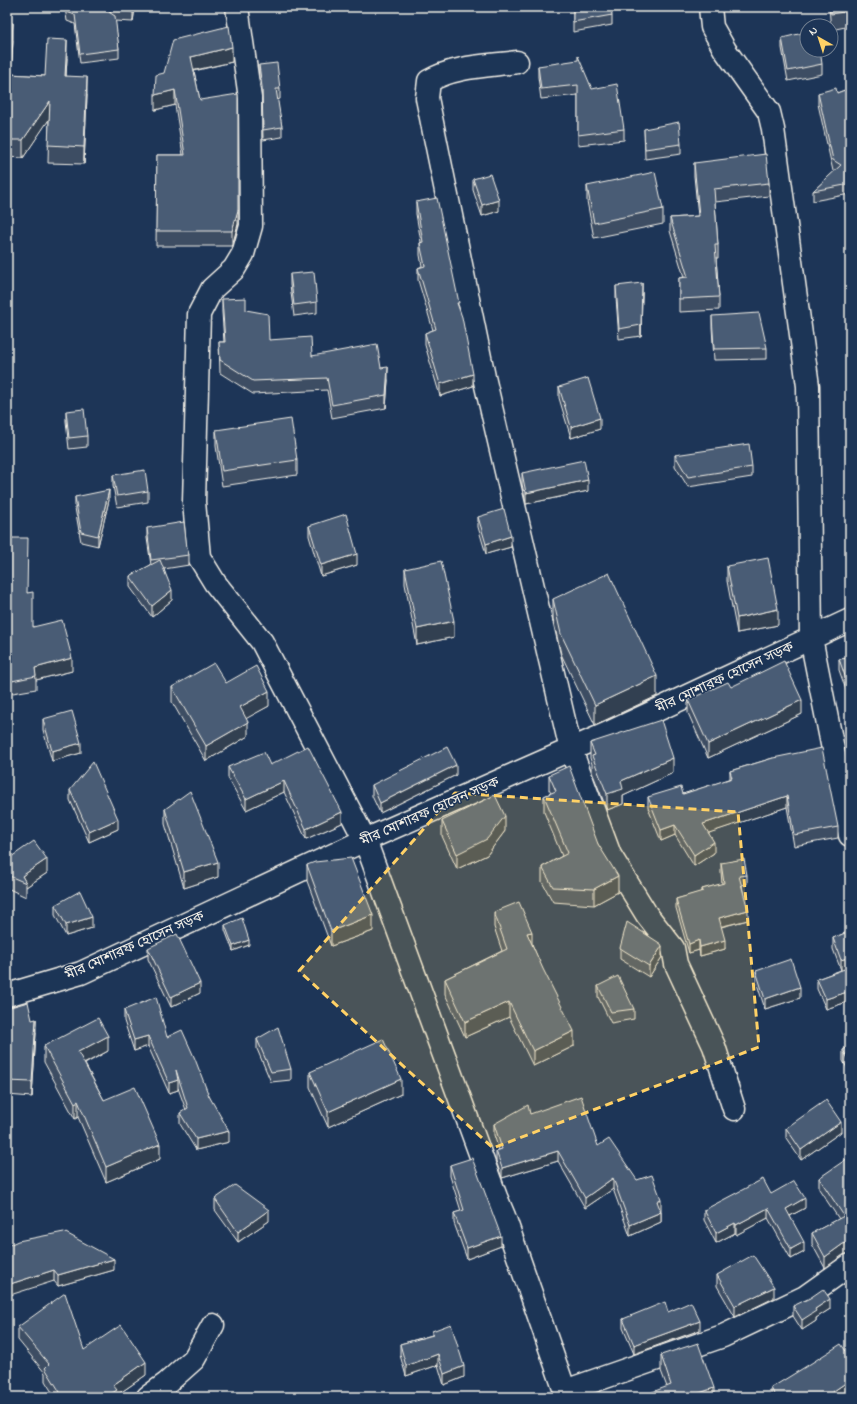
<svg xmlns="http://www.w3.org/2000/svg" width="857" height="1404" viewBox="0 0 857 1404" font-family="'Indie Flower','Noto Sans Bengali',sans-serif">
	<style>
		.lines { fill: none; stroke-linecap: round; stroke-linejoin: round }
		.minor-casing { stroke: #f4f1e8; stroke-width: 25 }
		.minor { stroke: #1d3557; stroke-width: 22 }
		.wall { fill: #3e4e64; stroke: #f4f1e8 }
		.shaded-wall { fill: #324051; stroke: #f4f1e8 }
		.building { fill: #485b74; stroke: #f4f1e8 }
		.marked { fill: #ffd166; fill-opacity: 0.2; stroke: #ffd166; stroke-width: 3; stroke-dasharray: 8 5; stroke-linejoin: round }
		.labels { text-anchor: middle; dominant-baseline: central; stroke-width: 3; stroke-linejoin: round; paint-order: stroke }
		.street-label { font-size: 14px; fill: #f4f1e8; stroke: #1d3557 }
	</style>
	<rect width="100%" height="100%" fill="#1d3557"/>
	<filter id="ink" filterUnits="userSpaceOnUse"><feTurbulence type="fractalNoise" baseFrequency=".025" numOctaves="2"/><feDisplacementMap in="SourceGraphic" scale="8" xChannelSelector="R" yChannelSelector="G"/><feConvolveMatrix kernelMatrix="1 2 1 2 8 2 1 2 1" color-interpolation-filters="sRGB"/></filter>
	<g filter="url(#ink)">
		<g class="lines">
			<g class="minor-casing">
				<path id="minor" d="M237 7 250 98 251 226 243 254 234 269 212 289 199 314 194 502 199 557 215 583 262 642 365 840 496 1197 504 1216 567 1397
					M710 7 712 27 725 50 769 112 773 129 808 386 811 638 850 835
					M517 62C488 66 454 66 429 81L427 98 484 377 571 750 610 855 647 915 673 948 676 964 714 1046 734 1109
					M7 995 81 973 365 840 608 733 850 620
					M565 1391 723 1336 805 1297 850 1265
					M148 1397 166 1384 194 1359 213 1325"/>
			</g>
			<use href="#minor" class="minor"/>
		</g>
		<path class="wall" d="M65 7H101L111 13 109 7H135L133 22 115 21 119 49V58L80 63 75 24 67 21Z
			M573 7 612 15V25L573 32Z
			M829 7H850V26L831 30Z
			M7 23 13 41 11 74 45 76 67 58 66 76 87 95 84 164 48 163 49 119 23 158 7 157Z
			M782 38 822 64V74L788 81 782 48Z
			M232 62 194 71 200 100 238 224 232 246H156L157 155H183L175 105 155 110 164 73Z
			M259 65 280 89V99L277 100 282 127V137L263 140 262 98 259 76Z
			M538 66 592 89 624 129V140L578 145V95L541 99 538 77Z
			M850 88V194L813 201V191L834 172 833 171 818 104V93H837Z
			M644 129 681 144V154L645 159Z
			M694 163 769 183V196L715 202 718 245V258H716L719 297V310L679 312V278L684 277 670 231V218L698 216 694 176Z
			M473 179 499 211 482 216 473 190Z
			M587 186 663 209V224L594 238 587 201Z
			M416 202 459 307 473 386 440 396 425 345V333L433 330 418 280V268L422 266 420 255V243L421 242 416 214Z
			M290 274 317 302V313L294 316 290 285Z
			M616 286 642 293 641 336 619 339 616 297Z
			M222 299 246 310 269 340 312 356 381 368 388 380 386 408 332 418 327 390 253 394 220 373 219 342H224L222 312Z
			M712 316 767 348V359L714 360 712 327Z
			M559 387 600 429 571 438 559 398Z
			M66 411 87 436V447L69 449 66 421Z
			M216 430 297 460V475L222 486 216 446Z
			M675 455 752 467V477L688 487 675 466Z
			M522 473 588 491 526 504 522 484Z
			M113 475 148 491V502L117 507 113 486Z
			M75 497 109 500 98 546 81 542 75 508Z
			M478 517 511 547 486 554 478 527Z
			M309 526 357 565 321 576 309 536Z
			M147 528 187 548 189 555V565L164 569 172 600 152 617 130 587V576L151 565 147 538Z
			M7 538 27 593 33 627 72 671 36 680V689L7 694Z
			M727 566 778 625 737 633 727 581Z
			M405 569 454 637 417 645 405 584Z
			M553 599 657 696 595 725 561 654 553 619Z
			M850 658V701L839 670V659Z
			M226 683 269 706 246 718 248 736 206 761 172 702V687Z
			M731 687 802 714 708 758 688 713V700Z
			M43 719 81 753 52 761 43 730Z
			M590 743 673 773 623 796V804L607 810 592 772V764L590 758Z
			M773 758 838 827V838L794 846 787 807 708 833 714 853 694 866 675 835 661 841 648 808V797L683 794 730 779V771Z
			M270 765 342 823 306 839 284 792 246 810 228 778V767Z
			M456 775 380 813 372 796V785Z
			M549 775 598 844 618 892 594 905 553 902 542 882V867L562 856 544 812V796L551 793 549 790Z
			M70 790 118 829 89 842 70 800Z
			M165 809 218 877 184 888 165 824Z
			M442 821 505 831 487 855 457 869 442 836Z
			M7 851 11 857 47 873 26 887V897L7 888Z
			M721 863 747 875V884L742 885 748 920 721 927 725 949 700 956 699 950 689 953 676 908V899L702 892V889L722 884 721 872Z
			M307 865 373 931 331 946 307 881Z
			M55 905 92 928 66 936 55 915Z
			M494 912 532 944 574 1046 533 1066 509 1017 465 1037 445 994V979L502 951 494 927Z
			M225 925 249 945 233 951 225 930Z
			M850 931V1001L826 1009 817 989V979L841 970 833 949V938Z
			M148 948 200 993 171 1007 148 959Z
			M620 948 662 957 649 977 620 959Z
			M756 971 800 998 765 1009 756 981Z
			M598 986 634 1009V1019L611 1023 598 997Z
			M7 1008 32 1020 36 1033 32 1097 7 1095Z
			M124 1010 167 1037 209 1096 229 1142 196 1150 180 1124V1113L186 1110 178 1088V1090L169 1093 148 1046 134 1051 124 1021Z
			M257 1039 291 1069V1080L271 1082 257 1049Z
			M44 1046 108 1051 85 1064 104 1100 160 1159 106 1182 78 1117 75 1119 44 1062Z
			M850 1046V1073L843 1061V1050Z
			M310 1072 401 1094 328 1127 310 1087Z
			M530 1114 598 1146 637 1180 661 1209V1222L630 1236 613 1189 585 1208 558 1161 502 1178 496 1161V1151L499 1150 494 1135V1124Z
			M786 1128 841 1132 801 1160 786 1138Z
			M850 1160V1253L843 1255 825 1268 812 1244V1233L839 1219 819 1189V1178Z
			M450 1165 501 1246 467 1259 454 1223V1213L461 1211 450 1176Z
			M771 1194 805 1208 790 1216 804 1252 791 1259 768 1218 736 1235 735 1233 716 1243 704 1220V1210Z
			M215 1199 269 1221 238 1242 215 1210Z
			M7 1246 114 1270 58 1286 54 1281Z
			M717 1275 774 1298 735 1317 717 1286Z
			M793 1306 830 1309 816 1318V1321L802 1330 793 1316Z
			M668 1312 700 1330 634 1354 623 1328V1319Z
			M18 1327 84 1350 146 1375 117 1395V1397H55L45 1381V1373L18 1340Z
			M432 1331 464 1377 444 1385 438 1365 406 1376 400 1355V1344L432 1335Z
			M661 1355 714 1397 667 1387 661 1371Z
			M771 1388 841 1397H771Z"/>
		<path class="shaded-wall" d="M134 7H135L133 22V12Z
			M13 23V41L9 92V74Z
			M67 40V58L65 94V76Z
			M232 47V62L191 71V57Z
			M87 77V95L84 164V147Z
			M175 90V105L155 110V95Z
			M50 101V118L23 158V140Z
			M499 200V211L482 216V205Z
			M238 210V224L232 246V231Z
			M642 283V293L641 336V325Z
			M388 367V380L386 408V395Z
			M473 374V386L440 396V384Z
			M600 418V429L571 438V427Z
			M588 480V491L526 504V493Z
			M109 490V500L98 546V536Z
			M511 536V547L486 554V544Z
			M357 554V565L321 576V565Z
			M172 590V600L152 617V606Z
			M778 609V625L737 633V618Z
			M454 621V637L417 645V629Z
			M72 658V671L36 680 35 668Z
			M657 676V696L595 725V705Z
			M269 691V706L240 722V707Z
			M802 700V714L708 758V744Z
			M248 722V736L206 761V746Z
			M81 743V753L52 761V751Z
			M673 758V773L623 796V804L607 810V794L621 781Z
			M456 765V775L380 813V803Z
			M284 781V792L246 810V799Z
			M787 796V807L703 835V824Z
			M9 798V811L7 812V799Z
			M342 812V823L306 839V829Z
			M505 816V831L487 855 457 869V854Z
			M118 819V829L89 842V832Z
			M675 825V835L661 841V830Z
			M714 842V853L694 866V855Z
			M47 859V873L26 887V883L22 876Z
			M218 862V877L184 888V872Z
			M618 876V892L594 905V889Z
			M748 910V920L719 927V918Z
			M373 915V931L331 946V931Z
			M92 917V928L66 936V925Z
			M532 932V947L527 933Z
			M249 940V945L233 951V946Z
			M699 940V950L689 953V944Z
			M725 940V949L700 956V947Z
			M662 946V957L649 977V966Z
			M850 957V968L841 971V960Z
			M200 983V993L171 1007V997Z
			M800 987V998L765 1009V999Z
			M850 991V1001L826 1009V999Z
			M509 1002V1017L465 1037V1022Z
			M36 1019V1033L32 1097V1082Z
			M574 1031V1046L533 1066V1051Z
			M108 1036V1051L78 1067V1052Z
			M148 1036V1046L134 1051V1040Z
			M401 1079V1094L328 1127V1112Z
			M178 1080V1090L169 1093V1083Z
			M78 1101V1117L75 1119V1103Z
			M841 1122V1132L801 1160V1150Z
			M229 1131V1142L196 1150V1139Z
			M160 1144V1159L106 1182V1167Z
			M558 1151V1161L502 1178V1168Z
			M613 1178V1189L585 1208V1198Z
			M805 1198V1208L786 1218V1209Z
			M661 1199V1209L657 1211V1201Z
			M768 1208V1218L736 1235V1225Z
			M269 1210V1221L238 1242V1232Z
			M661 1212V1222L630 1236V1225Z
			M735 1223V1233L716 1243V1233Z
			M501 1236V1246L467 1259V1248Z
			M804 1242V1252L791 1259V1249Z
			M849 1242V1253L843 1255 825 1268V1257L843 1244Z
			M114 1259V1270L58 1286V1275Z
			M54 1270V1281L7 1296V1285Z
			M774 1287V1298L735 1317V1306Z
			M830 1299V1309L816 1318V1321L802 1330V1320L815 1309Z
			M700 1321V1330L634 1354V1345Z
			M438 1354V1365L406 1376V1366Z
			M146 1362V1375L117 1395V1397H106L113 1385Z
			M464 1366V1377L444 1385V1374Z
			M850 1380V1391L841 1397H825Z
			M714 1388V1397H688Z"/>
		<path class="building" d="M67 7H101L115 16 119 49 80 54 75 15 67 12Z
			M111 7H134L133 12 112 10Z
			M573 7H611L612 15 573 22Z
			M831 7H850V11L831 14Z
			M7 23H13L9 74 45 76 47 39 67 40 65 76 87 77 84 147 48 145 50 101 23 140H7Z
			M229 26 232 47 191 57 200 100 238 94V210L232 231H156L157 155H185L175 90 155 95 156 75 164 73 173 40Z
			M807 32V50H820L822 64 788 71 782 38Z
			M578 56 592 89 617 84 624 129 578 135V85L541 89 538 66 578 60Z
			M277 63 280 89H276L282 127 263 130 262 87 259 65Z
			M836 88 837 93 850 88V184L813 191 841 165 833 160 818 93Z
			M679 122 681 144 645 149 644 129Z
			M766 154 769 183 714 189 718 245H715L719 297 679 299V278L688 277 670 218 699 216 694 163Z
			M655 172 663 209 594 223 587 186Z
			M490 174 499 200 482 205 473 179Z
			M437 198 459 303H457L462 317 473 374 440 384 425 333 436 329 418 268 425 266 420 243 423 242 416 202Z
			M314 272 317 302 294 305 290 274Z
			M642 283 641 325 619 329 616 286Z
			M246 298V310L268 314 269 340 311 337 312 356 377 344 381 368 388 367 386 395 332 405 327 378 253 381 220 360 219 342H225L222 299Z
			M759 313 767 348 714 349 712 316Z
			M588 378 600 418 571 427 559 387Z
			M84 409 87 436 69 438 66 411Z
			M291 419 297 460 222 471 216 430Z
			M749 444 752 467 688 477 675 455Z
			M584 460 588 480 526 493 522 473Z
			M145 470 148 491 117 496 113 475Z
			M109 490 98 536 81 532 75 497Z
			M504 509 511 536 486 544 478 517Z
			M346 514 357 554 321 565 309 526Z
			M184 522 187 548 189 555 151 560 147 528Z
			M7 538H28L27 593 33 592V627L62 620 72 658 35 668 36 676 7 682Z
			M768 558 778 609 737 618 727 566Z
			M160 560 172 590 152 606 130 576Z
			M441 561 454 621 417 629 405 569Z
			M609 573 657 676 595 705 561 634 553 599Z
			M850 658V690L839 659Z
			M784 661 802 700 708 744 688 700 728 682 731 687Z
			M214 663 226 683 256 666 269 691 240 707 248 722 206 746 172 687Z
			M72 711 81 743 52 751 43 719Z
			M661 720 673 758 621 781 623 789 607 794 592 756 595 755 590 743Z
			M308 746 342 812 306 829 284 781 246 799 228 767 264 752 270 765Z
			M447 747 456 765 380 803 372 785Z
			M822 748 838 827 794 835 787 796 703 824 714 842 694 855 675 825 661 830 648 797 681 787 683 794 732 778 730 771 773 758Z
			M93 762 118 819 89 832 70 790Z
			M569 766 598 844 618 876 594 889 553 887 542 867 568 853 544 796 556 791 549 775Z
			M7 789 9 798 7 799Z
			M190 791 218 862 184 872 165 809Z
			M495 795 505 816 487 839 457 854 442 821Z
			M34 841 47 859 22 876 26 883 7 875V851L11 857Z
			M351 858 373 915 331 931 307 865 315 862Z
			M744 859 747 875 739 876 748 910 719 918 725 940 700 947 699 940 689 944 676 899 703 891 702 889 724 883 721 863Z
			M80 891 92 917 66 925 55 905Z
			M519 902 532 932 527 933 543 969 574 1031 533 1051 509 1002 465 1022 445 979 507 949 494 912Z
			M242 918 249 940 233 946 225 925Z
			M627 922 661 944 662 946 649 966 620 948Z
			M850 931V957L841 960 833 938Z
			M177 934 200 983 171 997 148 948Z
			M791 959 800 987 765 999 756 971Z
			M850 967V991L826 999 817 979Z
			M618 976 634 1009 611 1012 598 986Z
			M156 997 167 1037 182 1030 195 1059 209 1096 229 1131 196 1139 180 1113 188 1108 176 1070 178 1080 169 1083 148 1036 134 1040 124 1010Z
			M28 1002 32 1020 36 1019 32 1082 7 1081V1008Z
			M98 1018 108 1036 78 1052 104 1100 135 1087 160 1144 106 1167 78 1101 75 1103 44 1046Z
			M278 1027 291 1069 271 1072 257 1039Z
			M383 1039 401 1079 328 1112 310 1072Z
			M850 1046V1062L843 1050Z
			M581 1096 598 1146 609 1139 637 1180 652 1175 661 1199 657 1201 661 1212 630 1225 613 1178 585 1198 558 1151 502 1168 496 1151 502 1149 494 1124 528 1105 530 1114Z
			M826 1100 841 1122 801 1150 786 1128Z
			M472 1158 501 1236 467 1248 454 1213 464 1210 450 1165Z
			M848 1158 849 1160H850V1242L843 1244 825 1257 812 1233 844 1216 819 1178Z
			M763 1179 771 1194 794 1181 805 1198 786 1209 804 1242 791 1249 768 1208 736 1225 735 1223 716 1233 704 1210Z
			M235 1185 269 1210 238 1232 215 1199Z
			M64 1232 114 1259 58 1275 54 1270 7 1285V1246L18 1241Z
			M753 1255 774 1287 735 1306 717 1275Z
			M823 1289 830 1299 815 1309 816 1311 802 1320 793 1306 810 1298Z
			M65 1293 84 1350 121 1325 146 1362 113 1385 117 1390 106 1397H63L45 1368 49 1364 18 1327Z
			M665 1302 668 1312 691 1302 700 1321 634 1345 623 1319Z
			M451 1324 464 1366 444 1374 438 1354 406 1366 400 1344 433 1335 432 1331Z
			M698 1343 714 1388 688 1397H639L671 1385 661 1355Z
			M841 1344 850 1357V1380L825 1397H776L771 1388 810 1364Z"/>
	</g>
	<path class="marked" d="M455 793 738 812 759 1047 493 1148 299 971Z"/>
	<g class="labels">
		<g class="street-label">
			<text transform="translate(725 678) rotate(-25)">মীর মোশারফ হোসেন সড়ক</text>
			<text transform="translate(430 812) rotate(-24)">মীর মোশারফ হোসেন সড়ক</text>
			<text transform="translate(135 946) rotate(-24)">মীর মোশারফ হোসেন সড়ক</text>
		</g>
	</g>
	<rect width="857" height="1404" fill="none" stroke="#1d3557" stroke-width="24"/>
	<rect x="12" y="12" width="833" height="1380" fill="none" stroke="#f4f1e8" stroke-width="1.5" filter="url(#ink)"/>
	<g transform="translate(819 38) rotate(321)"><circle r="19" fill="#1d3557" stroke="#738091"/>
	<path d="M0-3L7 15L0 10L-7 15Z" fill="#ffd166"/>
	<text y="-6" font-size="11" font-weight="bold" text-anchor="middle" fill="#f4f1e8">N</text>
	</g>
</svg>
